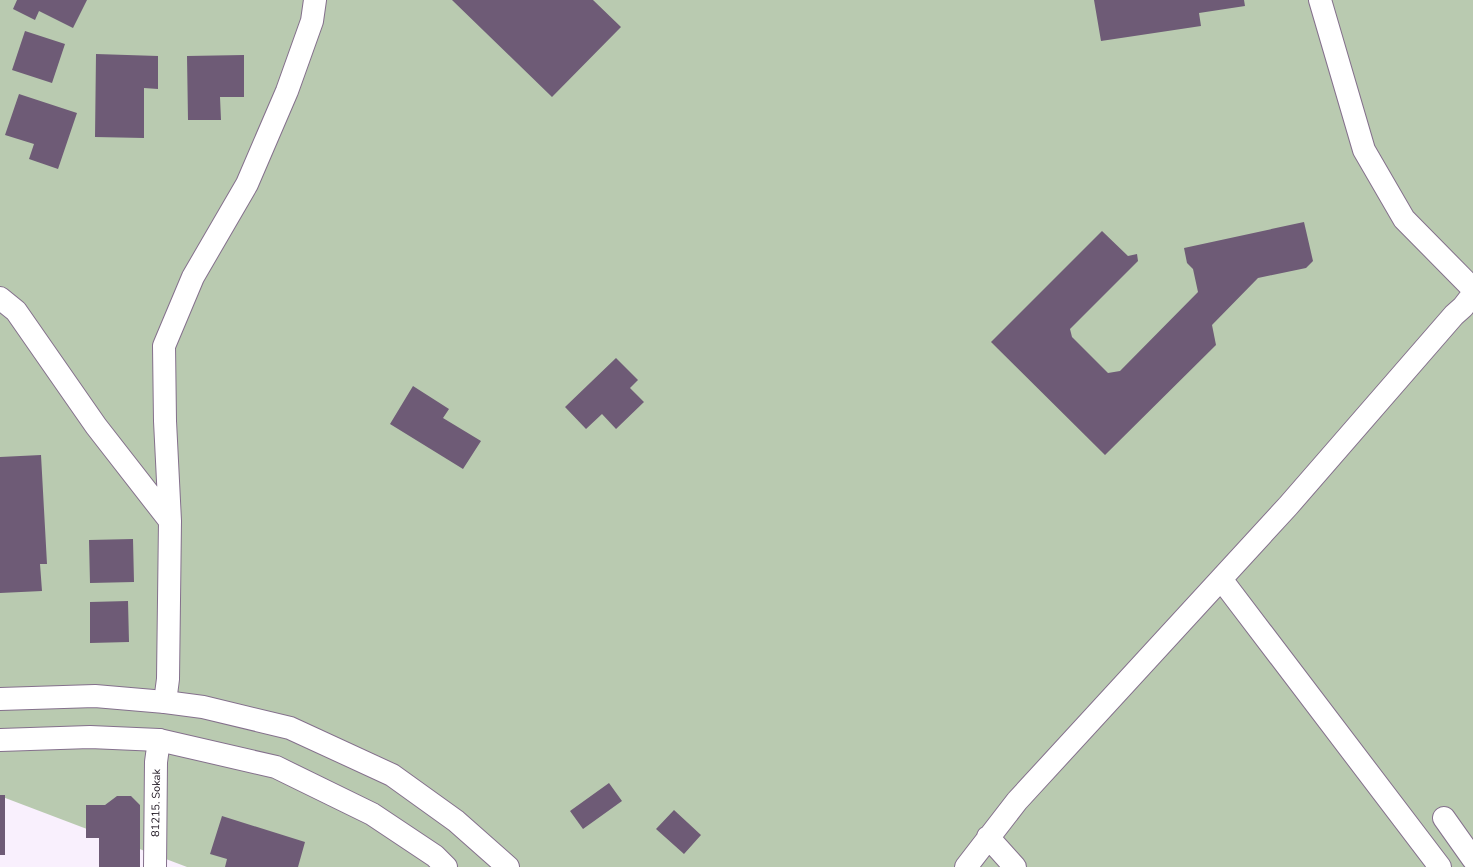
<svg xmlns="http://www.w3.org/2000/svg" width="1473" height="867" viewBox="0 0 1473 867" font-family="'Nunito Sans',sans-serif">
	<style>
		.green { fill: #b9cab0 }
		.building { fill: #6e5b76 }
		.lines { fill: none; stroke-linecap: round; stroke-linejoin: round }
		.minor-casing { stroke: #84708c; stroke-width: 24 }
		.major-casing { stroke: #84708c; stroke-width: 24 }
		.minor { stroke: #fff; stroke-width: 22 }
		.major { stroke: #fff; stroke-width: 22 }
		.labels { text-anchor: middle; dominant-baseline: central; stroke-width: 4; stroke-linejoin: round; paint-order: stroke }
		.street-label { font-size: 11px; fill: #1c141f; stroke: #fff }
	</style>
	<rect width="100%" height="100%" fill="#f9f0fd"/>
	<path class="green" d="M0 0H1473V867H187L0 796Z"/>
	<path class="building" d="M17 0H87L73 28 39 11 35 20 13 9Z
		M452 0H593L621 27 552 97Z
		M1094 0H1244L1245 6 1199 13 1201 26 1101 41Z
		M25 31 65 44 52 83 12 70Z
		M96 54 158 56V89L144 88V138L95 137Z
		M244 55V97H220L221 120H188L187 56Z
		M19 94 77 113 58 169 29 159 34 144 5 135Z
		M1304 222 1313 261 1306 268 1258 278 1212 325 1216 345 1105 455 991 342 1102 231 1128 256 1137 254 1138 261 1070 329 1072 337 1108 373 1120 371 1198 292 1193 269 1187 263 1184 248Z
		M616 358 638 380 630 388 644 402 616 429 602 414 586 429 565 407Z
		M413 386 449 409 443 418 481 441 463 469 390 424Z
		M41 455 47 564H40L42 591 0 593V457Z
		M133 539 134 582 90 583 89 540Z
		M128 601 129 642 90 643V602Z
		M609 783 622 801 583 829 570 811Z
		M0 795H5V855H0Z
		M117 796H131L140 805V867H99V838H86V805H105Z
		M674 810 701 835 684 854 656 829Z
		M222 816 305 842 298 867H225L227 859 210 854Z"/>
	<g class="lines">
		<g class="minor-casing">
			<path id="minor" d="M1320 0 1364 150 1404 219 1473 289
				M0 298 16 311 96 426 170 521
				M1221 579 1440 867
				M165 702 168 679 170 521 165 421 164 346 193 277 247 184 287 91 312 21 315 0
				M1444 818 1473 859
				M988 837 1015 867
				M155 867 156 762 159 740
				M966 867 1017 801 1288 506 1454 315 1463 307 1473 294"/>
		</g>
		<g class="major-casing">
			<path id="major" d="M0 699 95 696 165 702 203 707 290 728 392 775 456 821 508 867
				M0 740 90 737 159 740 276 767 372 814 435 856 446 867"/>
		</g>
		<use href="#minor" class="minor"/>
		<use href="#major" class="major"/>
	</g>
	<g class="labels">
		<g class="street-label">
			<text transform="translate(156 803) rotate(-89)">81215. Sokak</text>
		</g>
	</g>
</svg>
